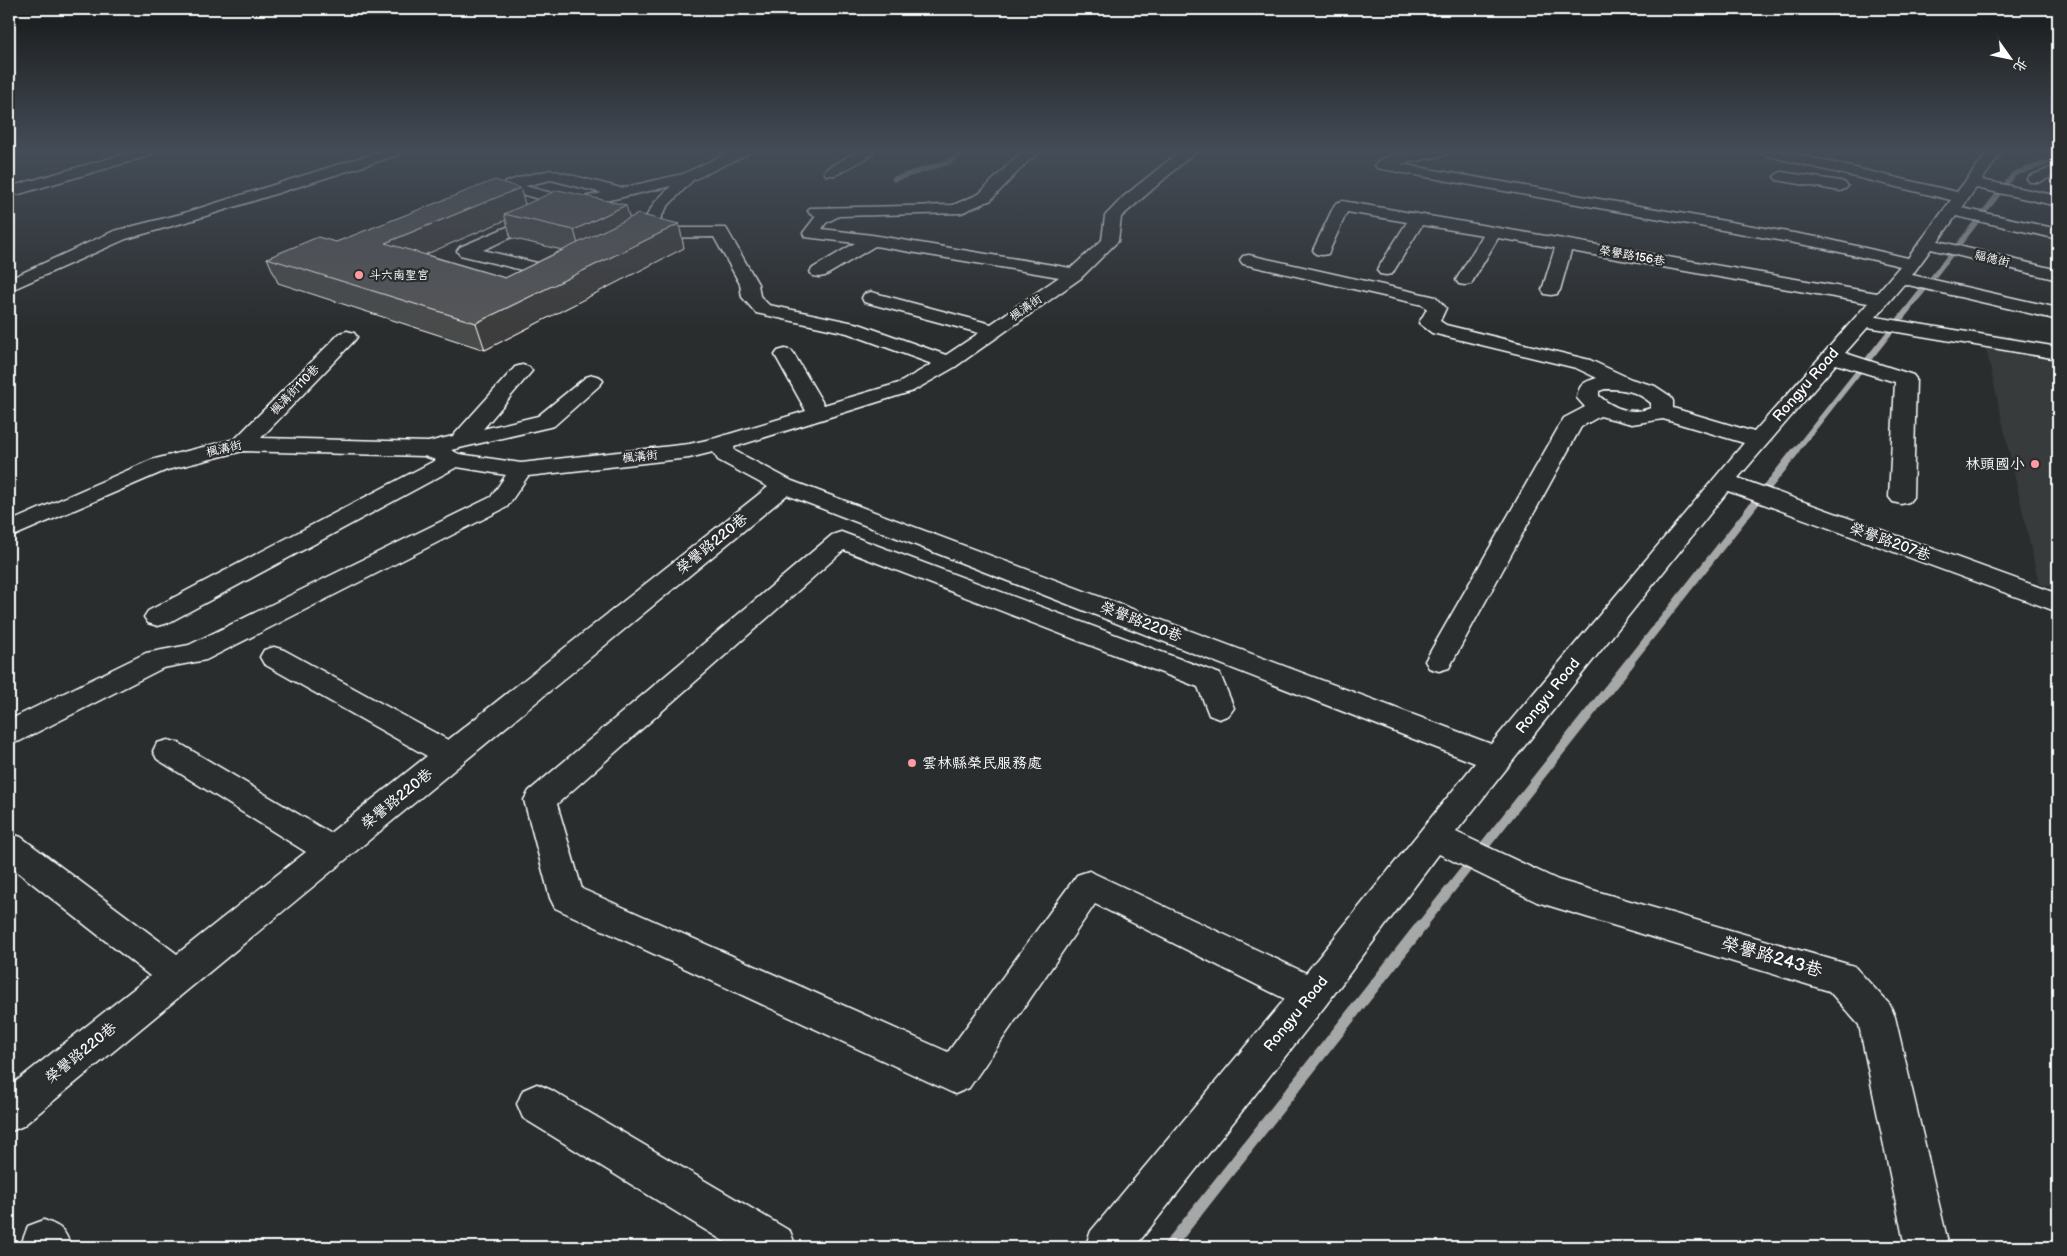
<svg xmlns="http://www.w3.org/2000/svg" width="2067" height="1256" viewBox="0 0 2067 1256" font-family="'Balsamiq Sans','LXGW WenKai TC',sans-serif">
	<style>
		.built { fill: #373a3b }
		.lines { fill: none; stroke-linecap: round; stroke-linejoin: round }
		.stream-far4 { stroke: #a6a7a7; stroke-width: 5 }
		.stream-far3 { stroke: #a6a7a7; stroke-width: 6 }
		.stream-far2 { stroke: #a6a7a7; stroke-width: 8 }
		.stream-far1 { stroke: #a6a7a7; stroke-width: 10 }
		.stream { stroke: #a6a7a7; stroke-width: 12 }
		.minor-casing { stroke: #fff; stroke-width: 3 }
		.minor { fill: #2a2d2e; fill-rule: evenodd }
		.wall { fill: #494b4c; stroke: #fff; fill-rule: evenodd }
		.shaded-wall { fill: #3c3d3e; stroke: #fff }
		.building { fill: #555758; stroke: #fff }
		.poi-dot { fill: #ff9aa2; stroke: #2a2d2e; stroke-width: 2 }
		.labels { text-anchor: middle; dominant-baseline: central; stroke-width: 4.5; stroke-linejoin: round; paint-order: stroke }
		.far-street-label { font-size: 12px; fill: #fff; stroke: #2a2d2e }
		.far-poi-label { font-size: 12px; fill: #fff; stroke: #2a2d2e; text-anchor: start }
		.street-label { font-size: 15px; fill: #fff; stroke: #2a2d2e }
		.poi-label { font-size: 15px; fill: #fff; stroke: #2a2d2e; text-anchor: end }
		.near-street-label { font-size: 18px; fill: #fff; stroke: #2a2d2e }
	</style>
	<rect width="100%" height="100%" fill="#2a2d2e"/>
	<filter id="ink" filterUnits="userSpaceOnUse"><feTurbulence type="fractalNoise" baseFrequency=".02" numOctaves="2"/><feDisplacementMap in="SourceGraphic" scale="10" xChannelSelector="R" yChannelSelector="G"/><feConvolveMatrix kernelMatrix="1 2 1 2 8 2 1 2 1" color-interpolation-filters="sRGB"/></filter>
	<g filter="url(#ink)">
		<path class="built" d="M1982 331 2058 345V588L2039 584Z"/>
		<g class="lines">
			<path class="stream-far4" d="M894 179 949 162 964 152
				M1926 286 2014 174 2058 159"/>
			<path class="stream-far3" d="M1794 453 1927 285"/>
			<path class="stream-far2" d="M1629 663 1795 452"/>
			<path class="stream-far1" d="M1421 926 1630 662"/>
			<path class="stream" d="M1169 1247 1422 925"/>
			<g class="minor-casing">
				<path id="minor" d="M131 152H154L152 155 9 197V187Z
					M378 152H400L398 155 193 220 126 239 9 291V279L114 231 181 214Z
					M729 152H748L746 155 693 180 667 207 655 228H726L758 284 760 296 769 305 859 324 946 355 979 333 864 302 862 298 864 294 871 292 991 324 1059 277 875 246 825 276 819 277 813 276 810 272 813 268 855 243 805 237 803 233 816 216 810 214 808 211 810 208 953 205 979 194 1018 155 1023 152H1041L1028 161 991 200 961 213 839 216 826 223 822 229 872 235 1071 268 1102 240 1105 216 1123 197 1179 152H1195L1121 217 1118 241 1081 278 955 367 913 391 734 447 735 451 792 481 1491 744 1744 443 1663 419 1632 424 1600 416 1581 427 1449 668 1439 671 1429 668 1425 661 1561 423 1564 418 1585 407 1577 398C1579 384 1584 382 1597 378L1576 368 1432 333 1419 323 1427 309 1423 305 1243 264 1240 260 1243 256 1249 255 1436 297 1446 308 1440 321 1446 325 1590 360 1631 379 1655 386 1670 396 1673 401V408L1754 432 1868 303 1571 251 1560 290 1557 294 1551 295 1545 294 1542 290 1555 248 1498 238 1471 284 1465 285 1459 284 1456 280 1483 235 1422 225 1392 274 1386 275 1380 274 1377 270 1407 222 1347 212 1328 254 1322 255 1316 254 1313 250 1334 206 1336 203 1342 201 1877 293 1900 266 1822 248 1382 169 1377 168 1375 165C1386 150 1431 152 1448 152L1446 155 1441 156 1400 164 1822 238 1908 258 1951 200 1764 155 1762 152H1787L1957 192 1988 152H2002L1982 180 2058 196V206L1976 188 1962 208 2058 229V239L1956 216 1938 241 2058 270V280L1931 249 1912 275 2058 308V320L1904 284 1876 317 2058 347V359L1868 327 1845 353 1913 375 1916 379 1913 497 1909 502 1901 504 1893 502 1889 497 1895 382 1836 364 1738 478 2058 594V612L1728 491 1456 832 1558 880 1854 966 1890 1005 1895 1017 1949 1247H1905L1859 1025 1829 991 1537 902 1439 854 1325 1006 1135 1247H1085L1091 1231 1285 999 1095 904 969 1088 955 1094 555 908 550 898 524 800 529 791 832 535 841 532 1220 674 1234 708 1229 715 1219 719 1209 715 1198 687 844 550 557 804 582 889 948 1052 1077 875 1089 871 1306 973 1475 763 787 495 23 1126 9 1132V1087L150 976 9 865V833L21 837 177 954 306 852 157 759 153 751 157 743 168 740 179 743 330 833 427 756 264 664 260 657 264 650 274 647 284 650 448 740 768 487 718 460 713 452 689 458 528 476 507 507 206 660 163 668 20 741 9 744V720L146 653 189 645 491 497 506 475 457 467 168 623 158 626 148 623 144 617 148 611 436 460 424 456 243 451 167 470 9 538V522L151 460 235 439 340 333 347 331 354 333 357 337 354 341 261 438 428 442 453 436 515 367 522 365 529 367 532 371 483 429 538 416 586 377 593 375 600 377 603 381 600 385 554 426 451 450 459 454 521 463 689 444 716 438 806 411 775 355 778 351 785 349 792 351 824 405 899 383 932 364 847 333 756 313 742 297 740 284 714 237 647 238 631 246H619L617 242 619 238 638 230 655 202 671 186 579 207 483 250 558 268 564 267 570 268 573 272 570 276 559 279 460 255 457 251 460 247 559 205 504 189 501 186 504 183 524 176 551 170 621 188 683 174ZM551 180 602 193 574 199 525 186ZM1605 389C1624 389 1637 391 1651 403V408C1632 415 1614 409 1599 396V391Z
					M856 152H874L872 155 836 175H826L824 172 826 169Z
					M2058 165V174L2040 182H2030L2027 179 2030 176Z
					M1782 172 1840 181 1845 183 1848 186 1845 189 1840 191 1777 180 1774 177 1777 174Z
					M537 1084 551 1090 790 1231 796 1247H733L523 1118 517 1104 523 1090Z
					M44 1220C61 1227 65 1229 71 1247H24L22 1242 28 1226Z"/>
			</g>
			<use href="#minor" class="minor"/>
		</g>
		<path class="wall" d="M520 188 525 204 679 224 684 248 485 350 278 283 267 258 336 242ZM506 220 511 238 562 250 505 278 425 254Z"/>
		<path class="shaded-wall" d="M520 188 527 211 504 214 506 220 394 268 385 243Z
			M626 205 632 229 581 255 574 230Z
			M679 224 684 248 485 350 476 323Z"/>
		<path class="building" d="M495 180 520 188 385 243 505 278 638 214 679 224 476 323 267 258 318 237 336 242Z
			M558 190 626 205 574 230 504 214Z"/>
	</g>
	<linearGradient id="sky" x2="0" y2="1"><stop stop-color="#171919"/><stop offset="0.46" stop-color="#444c57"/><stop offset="1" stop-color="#444c57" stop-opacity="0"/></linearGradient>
	<rect width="2067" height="328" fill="url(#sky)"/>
	<g class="poi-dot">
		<circle cx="359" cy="275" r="5"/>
		<circle cx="2035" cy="464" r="5"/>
		<circle cx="912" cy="763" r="5"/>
	</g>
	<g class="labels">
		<g class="far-street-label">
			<text transform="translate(1632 256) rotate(10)">榮譽路156巷</text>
			<text transform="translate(1992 259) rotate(14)">福德街</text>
			<text transform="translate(1026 308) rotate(-35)">楓溝街</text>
			<text transform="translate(295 390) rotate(-46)">楓溝街110巷</text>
			<text transform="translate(224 449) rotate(-13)">楓溝街</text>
			<text transform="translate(640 457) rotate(-6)">楓溝街</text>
		</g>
		<g class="far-poi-label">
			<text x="369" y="275">斗六南聖宮</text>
		</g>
		<g class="street-label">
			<text transform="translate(1806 385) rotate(-49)">Rongyu Road</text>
			<text transform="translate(1890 542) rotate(20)">榮譽路207巷</text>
			<text transform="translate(712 544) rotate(-39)">榮譽路220巷</text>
			<text transform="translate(1141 622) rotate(21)">榮譽路220巷</text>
			<text transform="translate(1548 696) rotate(-51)">Rongyu Road</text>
			<text transform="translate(397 799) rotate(-39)">榮譽路220巷</text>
			<text transform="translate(1296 1014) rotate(-51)">Rongyu Road</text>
			<text transform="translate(81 1053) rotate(-39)">榮譽路220巷</text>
		</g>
		<g class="poi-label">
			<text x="2025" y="464">林頭國小</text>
			<text x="922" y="763" text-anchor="start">雲林縣榮民服務處</text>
		</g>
		<g class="near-street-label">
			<text transform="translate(1772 957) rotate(16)">榮譽路243巷</text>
		</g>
	</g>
	<rect width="2067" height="1256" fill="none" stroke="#2a2d2e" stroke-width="30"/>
	<rect x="15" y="15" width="2037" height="1226" fill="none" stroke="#fff" stroke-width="2" filter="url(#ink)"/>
	<g transform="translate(2010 58) rotate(123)" stroke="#2a2d2e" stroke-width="4" paint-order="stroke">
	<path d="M0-4L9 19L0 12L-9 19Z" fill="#ffffff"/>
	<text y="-8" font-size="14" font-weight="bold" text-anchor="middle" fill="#ffffff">北</text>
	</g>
</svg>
